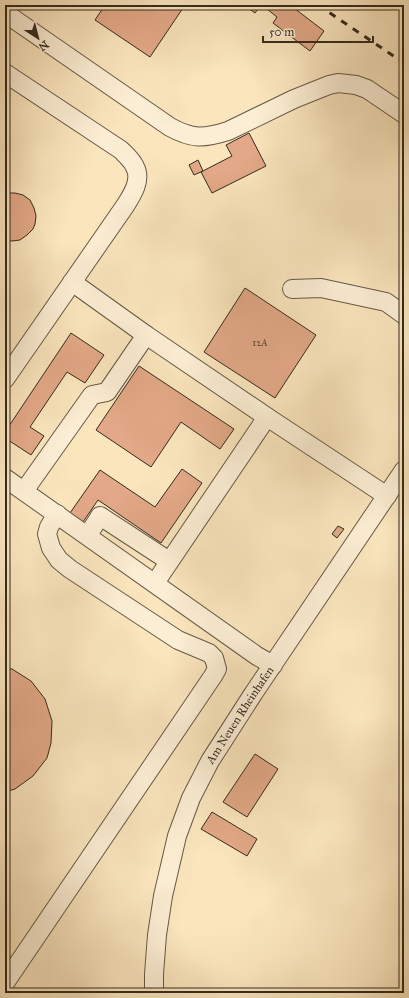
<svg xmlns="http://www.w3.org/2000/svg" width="409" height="998" viewBox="0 0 409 998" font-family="'IM FELL Great Primer',serif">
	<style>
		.building { fill: #e2a887; stroke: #352a1e }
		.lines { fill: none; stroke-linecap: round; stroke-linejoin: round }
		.minor-casing { stroke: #665946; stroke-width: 20 }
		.minor { stroke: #fceed4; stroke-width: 18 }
		.rail { stroke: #352a1e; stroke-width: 3; stroke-dasharray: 7 7; stroke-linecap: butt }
		.labels { text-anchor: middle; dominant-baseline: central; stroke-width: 3; stroke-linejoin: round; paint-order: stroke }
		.number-label { font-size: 10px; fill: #604a38 }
		.street-label { font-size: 12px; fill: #352a1e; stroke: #fceed4 }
	</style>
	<rect width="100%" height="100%" fill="#fae5bd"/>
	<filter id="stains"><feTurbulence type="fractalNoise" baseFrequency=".005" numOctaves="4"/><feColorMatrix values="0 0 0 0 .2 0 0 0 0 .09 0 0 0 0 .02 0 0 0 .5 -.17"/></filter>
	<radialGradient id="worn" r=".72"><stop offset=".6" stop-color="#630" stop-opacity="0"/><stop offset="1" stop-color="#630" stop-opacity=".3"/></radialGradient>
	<path class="building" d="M105 5H185L150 57 95 20Z
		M244 5H261L255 13Z
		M262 5H290L324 31 310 51 273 23 277 17Z
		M249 133 266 166 212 193 201 172 232 156 226 145Z
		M198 160 203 171 194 175 189 165Z
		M7 193H15L23 195 30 200 34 208 36 216 35 224 33 229 27 235 20 240 12 241 5 240V194Z
		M245 288 316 335 275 398 204 352Z
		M71 333 104 355 85 383 67 372 30 427 44 436 31 455 5 438V432Z
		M139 366 234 429 220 449 181 422 151 467 96 430Z
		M182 469 202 483 161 543 98 500 83 522 70 513 100 470 155 507Z
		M338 526 344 529 337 538 332 534Z
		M5 668 12 669 31 681 45 699 52 721 51 743 47 758 33 776 15 789 5 792Z
		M255 754 278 769 247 817 223 802Z
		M212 812 257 839 247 856 201 829Z"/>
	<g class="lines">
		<g class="minor-casing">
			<g id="minor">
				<path d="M5 13 170 127C192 139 203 139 228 131L294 99 329 85 338 83 356 85 367 89 404 114"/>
				<path d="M5 73 121 150C126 155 132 160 135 167 142 180 132 195 125 206L5 379"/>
				<path d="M72 282 146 335"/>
				<path d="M292 289 321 288 386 302 404 315"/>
				<path d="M5 478 257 656 273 665"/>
				<path d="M24 491 92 395 107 392 146 335 267 417"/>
				<path d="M88 535 100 516 169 561"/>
				<path d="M155 583 267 417 387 496"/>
				<path d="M5 983 213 676 217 669 214 658 209 653 178 640 70 569 59 560 51 548 47 534 49 527 57 514"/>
				<path id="s1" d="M154 993V974L157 935 163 896 177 836 191 798 210 761 253 694 404 470"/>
			</g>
		</g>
		<use href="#minor" class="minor"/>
		<path class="rail" d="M318 5 404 63
			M397 5 404 10"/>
	</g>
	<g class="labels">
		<g class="number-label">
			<text x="260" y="343">12A</text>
		</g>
		<g class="street-label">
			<text stroke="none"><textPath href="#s1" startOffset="296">Am Neuen Rheinhafen</textPath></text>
		</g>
	</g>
	<rect width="409" height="998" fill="none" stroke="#fae5bd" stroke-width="20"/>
	<rect x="6" y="6" width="397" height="986" fill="none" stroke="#352a1e" stroke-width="2"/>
	<rect x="10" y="10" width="389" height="978" fill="none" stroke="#352a1e"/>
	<g transform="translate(38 38) rotate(144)" stroke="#fceed4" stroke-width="3" paint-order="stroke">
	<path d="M0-3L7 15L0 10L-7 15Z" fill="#352a1e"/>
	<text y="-6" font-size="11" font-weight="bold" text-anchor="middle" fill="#352a1e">N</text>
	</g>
	<path d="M263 36v6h110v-6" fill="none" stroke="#352a1e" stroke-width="2"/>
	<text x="269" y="36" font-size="12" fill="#352a1e" stroke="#fceed4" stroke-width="3" paint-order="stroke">50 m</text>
	<rect width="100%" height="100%" filter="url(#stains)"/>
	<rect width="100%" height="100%" fill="url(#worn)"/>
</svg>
